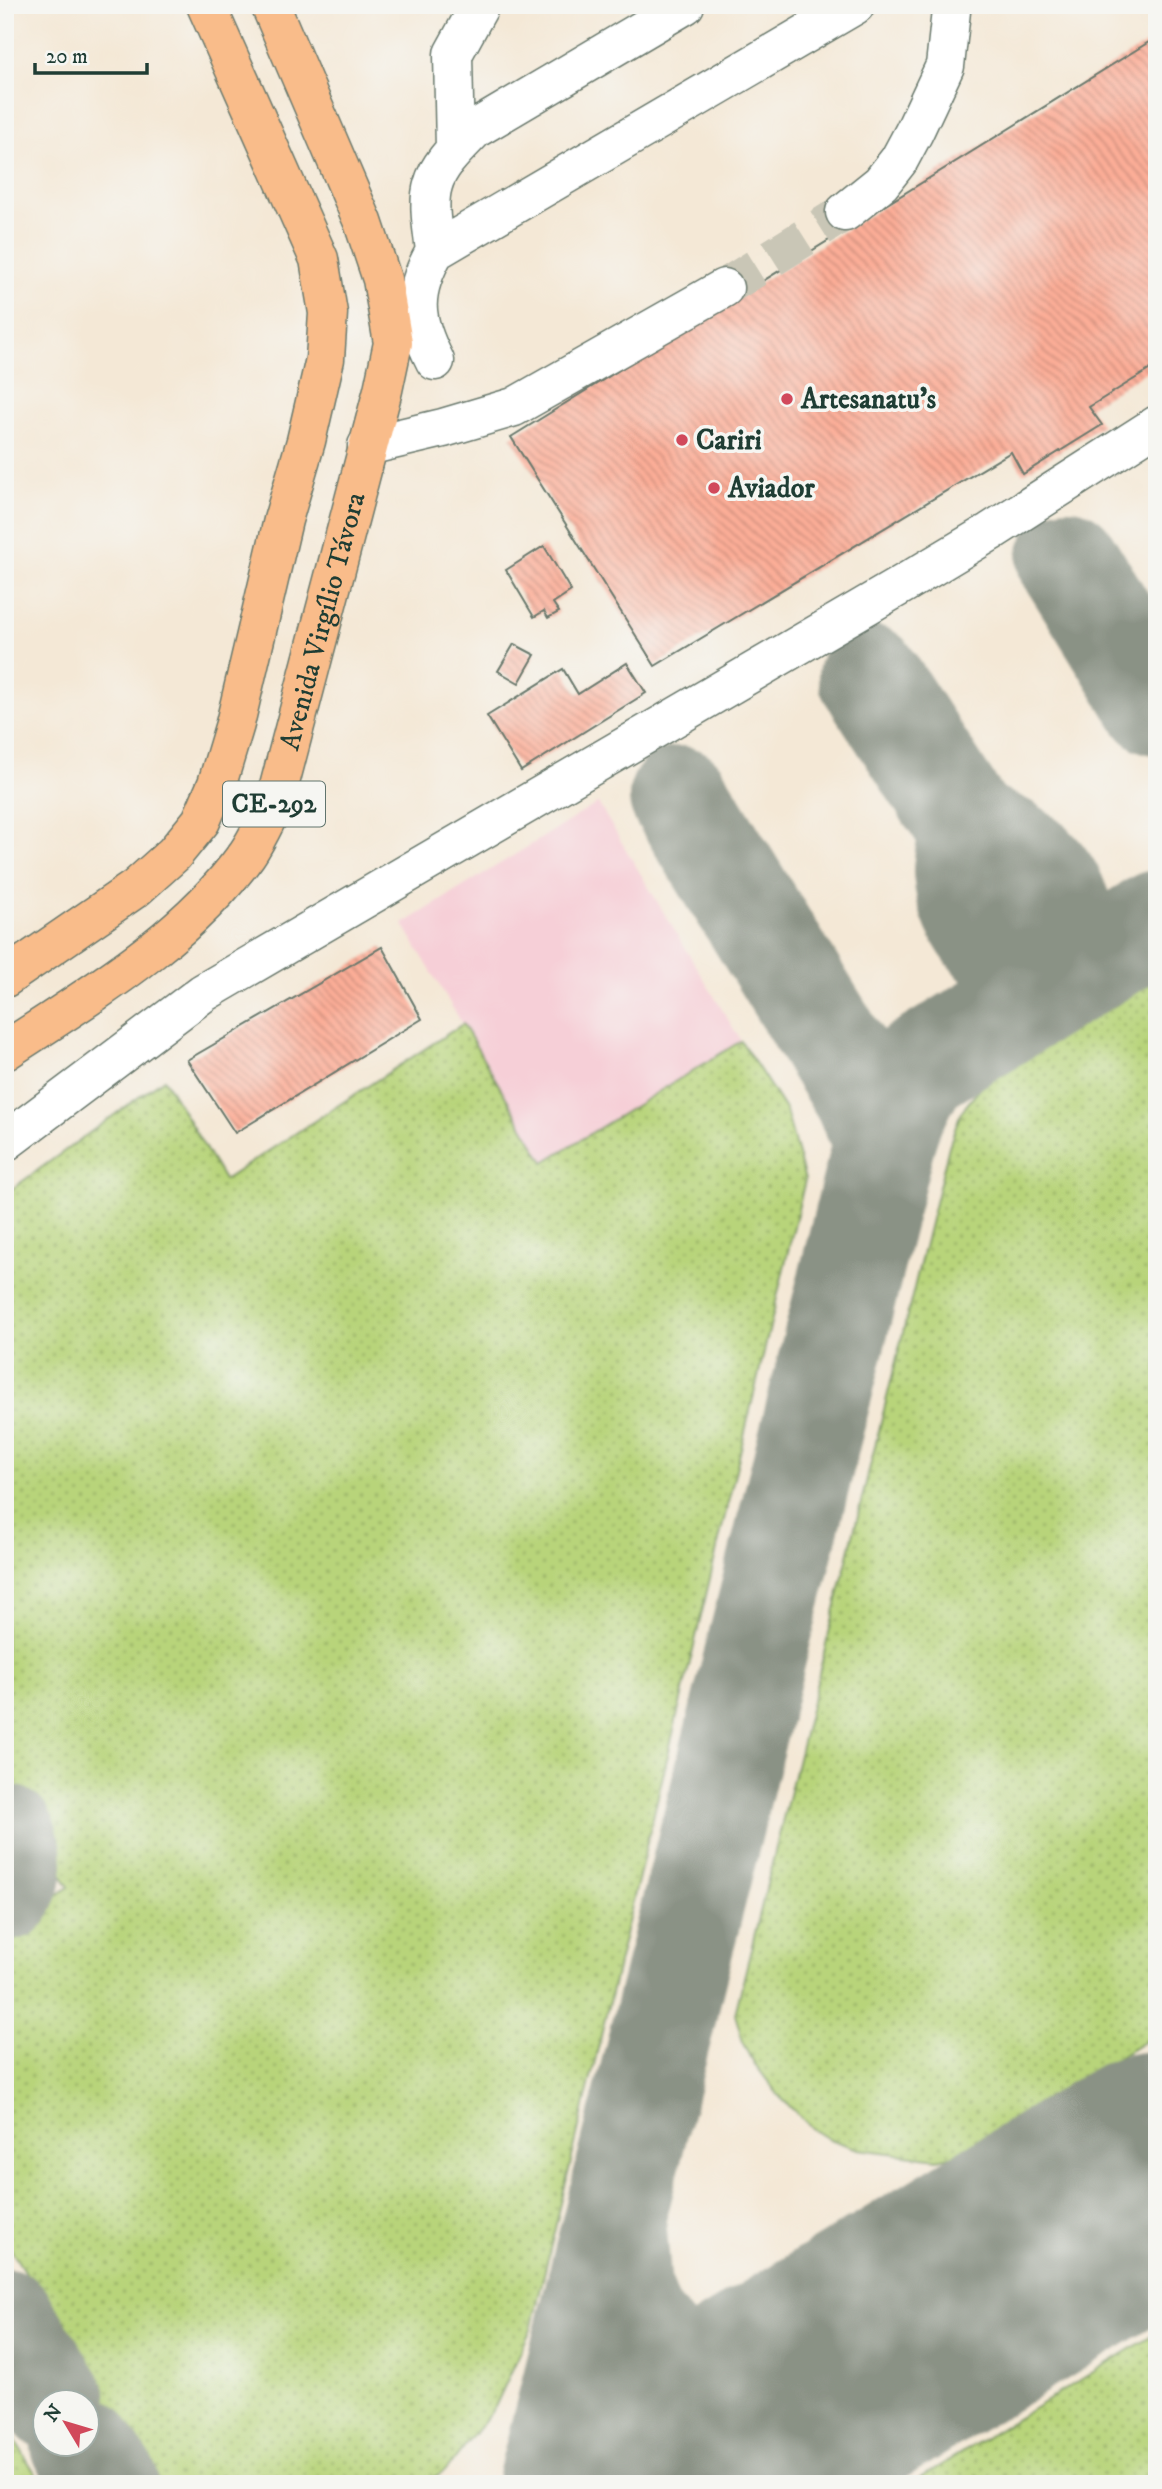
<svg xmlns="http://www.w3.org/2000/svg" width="1162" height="2489" viewBox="0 0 1162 2489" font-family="'IM FELL DW Pica',serif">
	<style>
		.built { fill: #f6cfd7 }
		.grass { fill: url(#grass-dots); stroke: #6c8857; stroke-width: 2 }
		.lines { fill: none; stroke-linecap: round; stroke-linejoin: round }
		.taxiway { stroke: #8a9285; stroke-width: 102 }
		.runway { stroke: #8a9285; stroke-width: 252 }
		.building { fill: url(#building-back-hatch) }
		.minor-tunnel { stroke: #c9c6b6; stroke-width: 38; stroke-dasharray: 38 19; stroke-linecap: butt }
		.minor-casing { stroke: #6a796d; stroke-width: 41 }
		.major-casing { stroke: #6a796d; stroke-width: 41 }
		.minor { stroke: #fff; stroke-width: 38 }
		.major { stroke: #f9bc8a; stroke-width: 38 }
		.poi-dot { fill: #d1495b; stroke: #f6f6f2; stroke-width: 2.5 }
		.labels { text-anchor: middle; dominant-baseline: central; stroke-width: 7; stroke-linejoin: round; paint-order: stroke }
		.shield { fill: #f6f6f2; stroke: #60746d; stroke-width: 2 }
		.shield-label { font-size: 26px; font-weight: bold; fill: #1f3d34 }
		.poi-label { font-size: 28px; font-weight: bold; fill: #1f3d34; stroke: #f6f6f2; text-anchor: start }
		.street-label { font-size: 28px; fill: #1f3d34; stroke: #f6f6f2 }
	</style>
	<defs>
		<pattern id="grass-dots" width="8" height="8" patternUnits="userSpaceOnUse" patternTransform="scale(1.75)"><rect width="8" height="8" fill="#b8d47a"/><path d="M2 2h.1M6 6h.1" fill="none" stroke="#95ad65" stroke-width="1.8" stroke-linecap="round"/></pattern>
		<pattern id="building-back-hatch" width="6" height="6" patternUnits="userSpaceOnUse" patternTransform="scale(1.75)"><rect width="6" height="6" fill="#fcad97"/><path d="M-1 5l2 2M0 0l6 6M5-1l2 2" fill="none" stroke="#cb8e7c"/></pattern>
	</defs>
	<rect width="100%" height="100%" fill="#f6f6f2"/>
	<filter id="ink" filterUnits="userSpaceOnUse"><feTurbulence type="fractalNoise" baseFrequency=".0143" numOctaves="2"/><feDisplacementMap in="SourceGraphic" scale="14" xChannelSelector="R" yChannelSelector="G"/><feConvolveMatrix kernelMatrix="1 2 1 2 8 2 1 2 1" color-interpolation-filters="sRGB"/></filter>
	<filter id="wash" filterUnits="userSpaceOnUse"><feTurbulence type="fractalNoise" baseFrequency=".00686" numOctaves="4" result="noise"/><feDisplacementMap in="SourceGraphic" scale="28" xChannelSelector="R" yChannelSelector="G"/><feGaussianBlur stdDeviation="1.57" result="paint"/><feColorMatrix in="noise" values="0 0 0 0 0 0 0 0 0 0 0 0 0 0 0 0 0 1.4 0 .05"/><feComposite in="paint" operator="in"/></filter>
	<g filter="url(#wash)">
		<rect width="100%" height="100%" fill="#f4e8d6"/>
		<path class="built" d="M598 803 741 1041 544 1162 403 924Z"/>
		<path class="grass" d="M1157 977V2034L959 2154 938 2159 858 2149 829 2139 814 2130 780 2097 754 2063 743 2042 735 2014 949 1146 961 1112 986 1081Z
			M463 1024 544 1162 741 1041 786 1111 805 1180 531 2329 495 2407 447 2469 423 2484H154L5 2240V1930L69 1887 5 1789V1194L164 1079 224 1180Z
			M1157 2333V2484H910Z
			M5 2424 42 2484H5Z"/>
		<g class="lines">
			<path class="taxiway" d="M1068 560 1157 704
				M869 676C892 712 916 748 939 784 948 799 961 814 968 830 972 840 963 860 964 872 968 927 1010 968 1061 980 1063 960 1067 939 1063 920 1055 873 1013 842 969 832
				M680 797 863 1095 884 1141
				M5 1835C14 1855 15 1870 5 1891
				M615 2220 621 2288 633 2321 673 2370 719 2398 767 2415
				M5 2320 56 2402
				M82 2444 108 2484
				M548 2484 884 1141 893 1113 919 1067 1157 921"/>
			<path class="runway" d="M654 2484 1157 2177"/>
		</g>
		<g id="blocks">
			<path class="building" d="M1157 37V365L1089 407 1102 425 1023 474 1011 452 655 666 511 437Z
				M544 546 571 591 553 603 559 612 548 618 544 611 534 617 506 570Z
				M514 644 535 655 519 683 498 671Z
				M627 663 646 693 521 771 487 716 563 669 578 694Z
				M382 947 422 1019 235 1133 187 1060Z"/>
		</g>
	</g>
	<g filter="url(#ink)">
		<use href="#blocks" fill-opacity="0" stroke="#6a796d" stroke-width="2"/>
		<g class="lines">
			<path class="minor-tunnel" d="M724 288 845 212"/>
			<g class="minor-casing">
				<path id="minor" d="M455 149 453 54 480 5
					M845 212 881 183 899 160 914 132 945 66 951 11 949 5
					M435 251C433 231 427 205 433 185 439 163 460 145 475 129L685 5
					M435 361C413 318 411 294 435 251L855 5
					M367 446 443 428 514 407 724 288
					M5 1142 203 993 905 583 990 532 1157 425"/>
			</g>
			<g class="major-casing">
				<g id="major">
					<path d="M5 978 136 888 174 854 201 821 217 784 235 724 283 520 306 441 325 359 328 313 319 259 206 5"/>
					<path id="s1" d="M5 1051C92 994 186 939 247 854 258 838 266 819 275 802L383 390 393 343 382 279 363 222 270 5"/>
				</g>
			</g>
			<use href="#minor" class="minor"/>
			<use href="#major" class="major"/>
		</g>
	</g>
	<g class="poi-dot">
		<circle cx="787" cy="399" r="7"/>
		<circle cx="682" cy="440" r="7"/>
		<circle cx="714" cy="488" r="7"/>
	</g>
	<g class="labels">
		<rect class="shield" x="223" y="781.5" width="102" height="45" rx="5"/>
		<g class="shield-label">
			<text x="274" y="804">CE-292</text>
		</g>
		<g class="poi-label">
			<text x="801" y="399">Artesanatu's</text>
			<text x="696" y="440">Cariri</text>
			<text x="728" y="488">Aviador</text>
		</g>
		<g class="street-label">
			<text stroke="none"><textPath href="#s1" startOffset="560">Avenida Virgílio Távora</textPath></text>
		</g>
	</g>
	<rect width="1162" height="2489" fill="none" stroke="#f6f6f2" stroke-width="28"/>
	<g transform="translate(66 2423) rotate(308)"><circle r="33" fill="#f6f6f2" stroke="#a0aca6" stroke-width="2"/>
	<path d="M0-5L12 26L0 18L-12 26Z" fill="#d1495b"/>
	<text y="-10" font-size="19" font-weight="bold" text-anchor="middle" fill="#1f3d34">N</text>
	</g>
	<path d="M35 63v10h112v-10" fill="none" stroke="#1f3d34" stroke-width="3.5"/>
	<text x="46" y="63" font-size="21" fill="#1f3d34" stroke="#f6f6f2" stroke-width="5" paint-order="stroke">20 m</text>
</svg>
